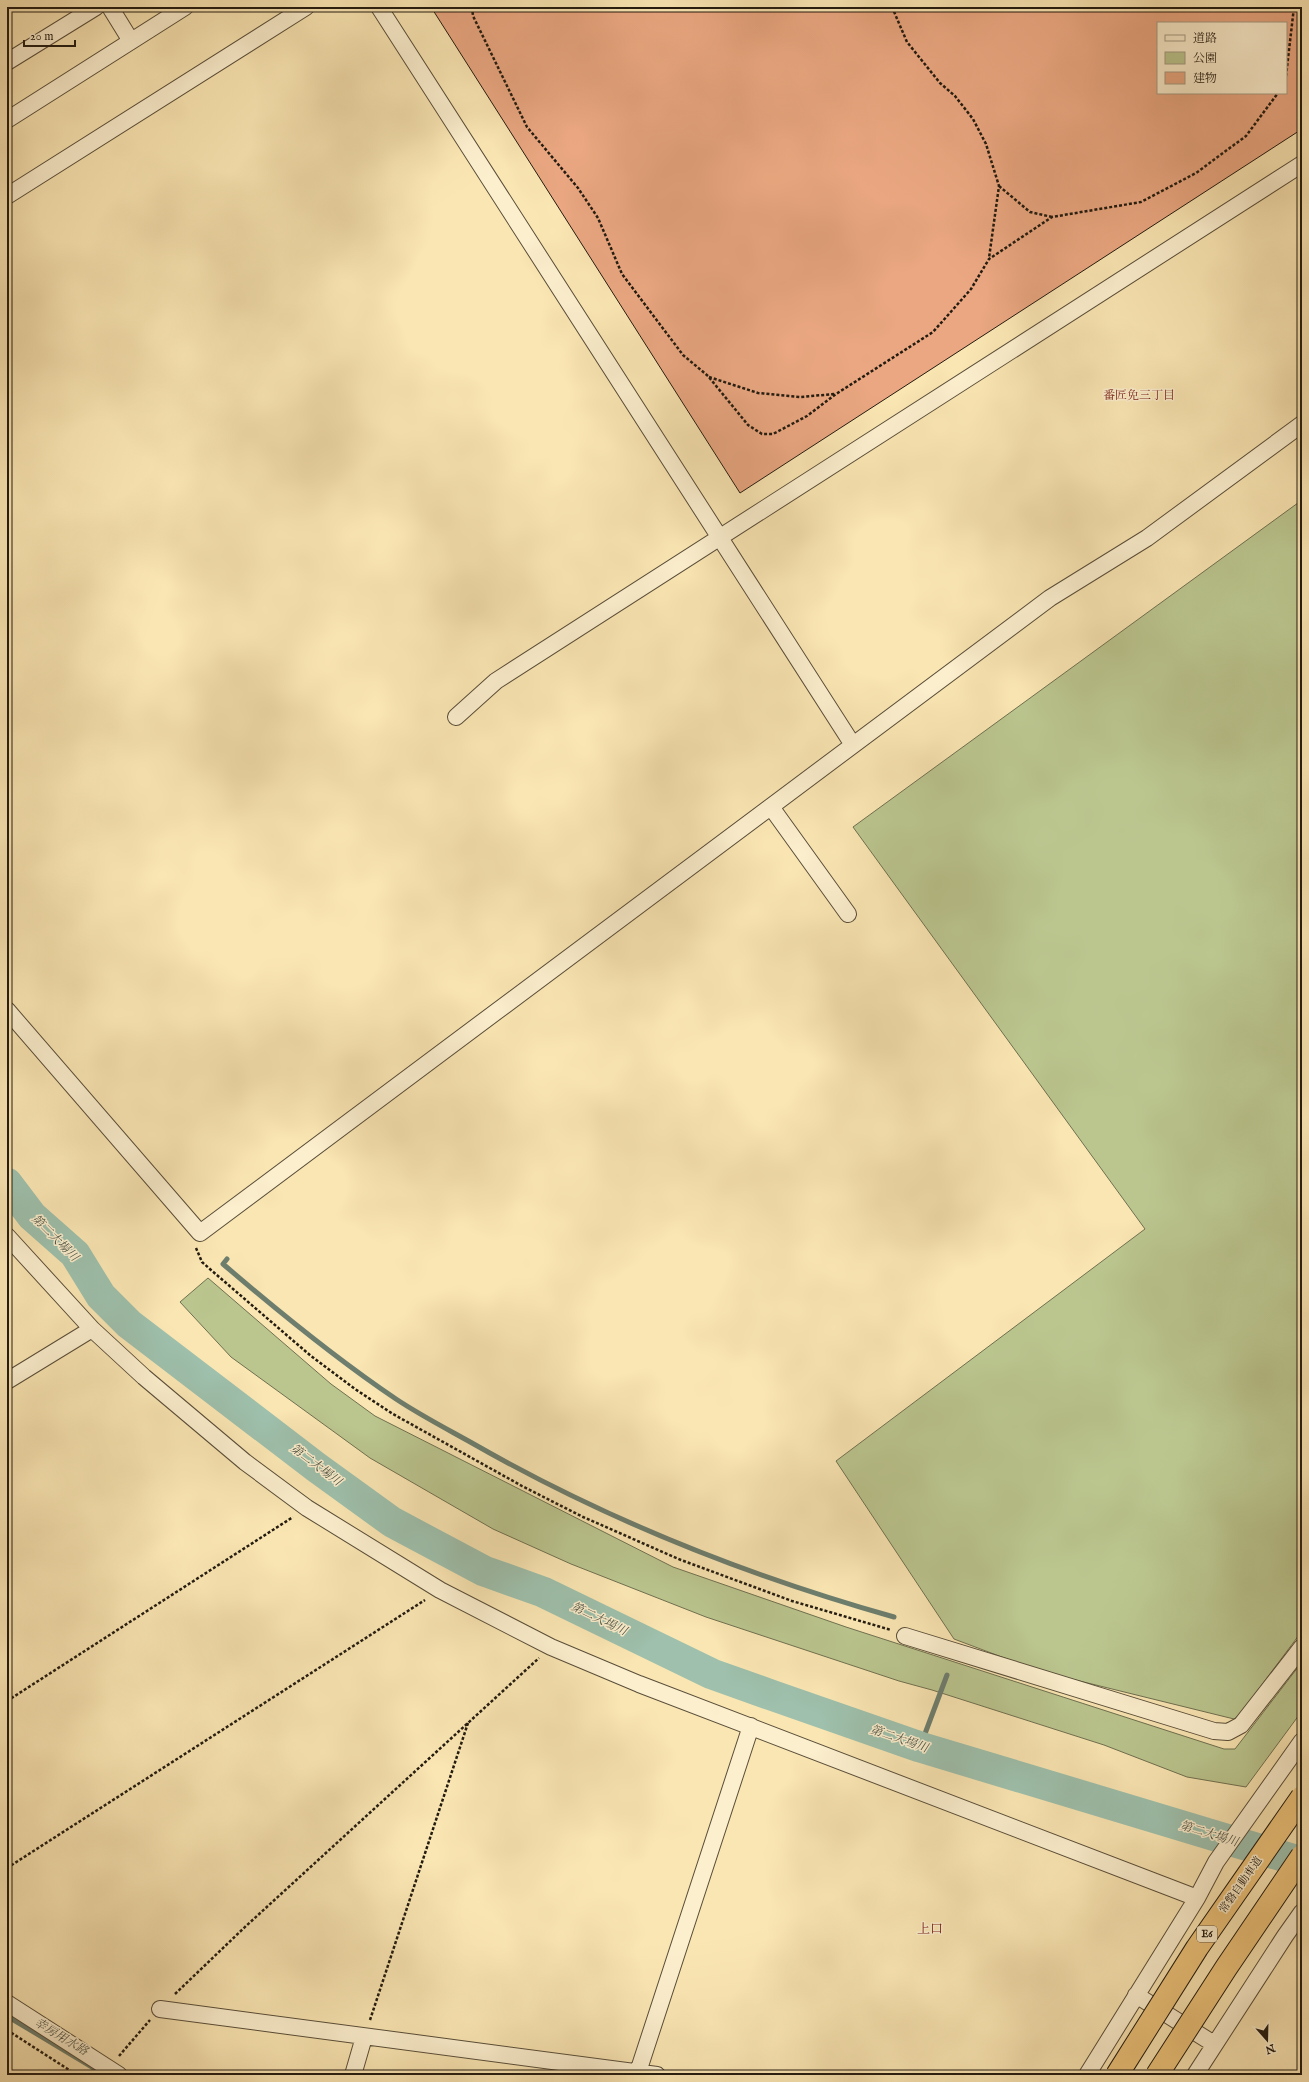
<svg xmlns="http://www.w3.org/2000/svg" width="1309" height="2082" viewBox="0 0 1309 2082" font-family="'IM FELL English','Noto Serif JP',serif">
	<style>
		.green { fill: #bbc68f; stroke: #6f7050 }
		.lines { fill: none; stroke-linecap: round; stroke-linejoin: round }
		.stream { stroke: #6d7e6e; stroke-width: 5 }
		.river { stroke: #9ec0ac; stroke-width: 31 }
		.building { fill: #eaa781; stroke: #231b10; fill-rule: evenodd; filter: url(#shadow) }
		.minor-casing { stroke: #594e39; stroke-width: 18 }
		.path { stroke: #231b10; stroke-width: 2.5; stroke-dasharray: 3 2; stroke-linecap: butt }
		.minor { stroke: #fcefce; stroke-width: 16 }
		.highway-bridge-casing { stroke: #231b10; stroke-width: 24; stroke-linecap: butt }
		.highway-bridge { stroke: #edc37a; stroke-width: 22 }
		.labels { text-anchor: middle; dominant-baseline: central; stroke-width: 3; stroke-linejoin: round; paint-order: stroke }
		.shield { fill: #fcefce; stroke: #645b49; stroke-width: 1 }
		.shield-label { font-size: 10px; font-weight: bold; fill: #231b10 }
		.street-label { font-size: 11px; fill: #231b10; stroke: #fcefce }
		.neighbourhood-label { font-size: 12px; fill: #7a1f14; stroke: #fcefce }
		.water-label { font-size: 12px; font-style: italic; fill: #4e5547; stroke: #fcefce }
		.quarter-label { font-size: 13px; fill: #7a1f14; stroke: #fcefce }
	</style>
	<defs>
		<filter id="shadow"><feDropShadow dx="3.5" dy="-3.5" stdDeviation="0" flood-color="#0004"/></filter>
	</defs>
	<rect width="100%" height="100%" fill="#fae6b3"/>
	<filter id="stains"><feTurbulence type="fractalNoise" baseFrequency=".005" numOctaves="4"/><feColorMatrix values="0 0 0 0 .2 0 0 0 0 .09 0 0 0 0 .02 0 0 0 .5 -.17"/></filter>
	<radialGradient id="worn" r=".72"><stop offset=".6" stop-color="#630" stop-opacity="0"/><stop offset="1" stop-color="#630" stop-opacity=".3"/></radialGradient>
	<path class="green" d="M1302 500V1631L1240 1714 1234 1719 1039 1671 954 1639 836 1461 1145 1229 853 827Z
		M208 1278 331 1384 375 1416 673 1567 846 1627 1224 1749H1235L1302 1662V1711L1246 1787 1187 1777 1104 1745 932 1690 899 1681 706 1617 571 1564 493 1529 370 1458 231 1357 180 1302Z"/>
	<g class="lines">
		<path class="stream" d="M227 1259 223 1264C279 1312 335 1358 396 1399 420 1415 447 1429 472 1443 605 1519 748 1576 894 1617
			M920 1747 947 1675
			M7 2016 97 2070"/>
		<path class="river" d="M7 1183 32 1216 75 1254 101 1296 129 1324 316 1467 392 1522 484 1571 543 1592 712 1674 774 1696 920 1747 1302 1862"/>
	</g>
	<path class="building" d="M431 7H1302V129L740 493ZM1158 23H1286V93H1158Z"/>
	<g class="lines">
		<g class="minor-casing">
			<path id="minor" d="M110 7 131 41
				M379 7 853 745
				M7 62 96 7
				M7 120 185 7
				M7 196 306 7
				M456 717 496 681 1302 164
				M771 807 848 914
				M7 1010 200 1233 1050 598 1147 538 1302 424
				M7 1236 92 1329 144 1377 245 1462 307 1508 440 1590 551 1647 639 1684 1197 1898
				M7 1381 92 1329
				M905 1636 1214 1731 1228 1732 1241 1725 1302 1647
				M1136 1995 1214 2044
				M7 2003 119 2075
				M160 2009 657 2075
				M353 2075 364 2037
				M637 2075 751 1726
				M1087 2075 1197 1898 1216 1862 1302 1741
				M1195 2075 1285 1936 1302 1912"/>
		</g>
		<path class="path" d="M472 7 473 16 527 127 578 188 598 218 622 274 683 355 708 376 748 425 762 434H773L807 416 836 394 933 332 971 289 989 259 1052 217 1141 202 1196 173 1246 136 1278 93
			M892 7 907 42 940 83 955 96 973 119 986 144 999 186 989 258
			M1286 76 1294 7
			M999 186 1030 212 1052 217
			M709 377 758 393 800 397 835 394
			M196 1248 202 1262 211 1270 311 1356 355 1389 393 1414 522 1486 583 1517 681 1560 792 1601 891 1630
			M7 1701 293 1517
			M7 1868 425 1600
			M175 1994 246 1926 539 1658
			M370 2020 468 1723
			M7 2030 77 2075
			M119 2056 150 2020"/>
		<use href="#minor" class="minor"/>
		<g class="highway-bridge-casing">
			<path id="highway-bridge" d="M1117 2075 1197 1948 1302 1797
				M1157 2075 1226 1968 1302 1856"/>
		</g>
		<use href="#highway-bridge" class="highway-bridge"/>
	</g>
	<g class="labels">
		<rect class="shield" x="1197" y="1926" width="20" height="16" rx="3"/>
		<g class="shield-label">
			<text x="1207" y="1934">E6</text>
		</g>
		<g class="street-label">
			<text transform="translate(1241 1885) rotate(-55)">常磐自動車道</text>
		</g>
		<g class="neighbourhood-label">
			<text x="1139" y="395">番匠免三丁目</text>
		</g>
		<g class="water-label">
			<text transform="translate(55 1238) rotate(45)">第二大場川</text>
			<text transform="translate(316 1465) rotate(37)">第二大場川</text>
			<text transform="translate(599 1619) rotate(26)">第二大場川</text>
			<text transform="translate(899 1739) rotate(19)">第二大場川</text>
			<text transform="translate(1209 1834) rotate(17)">第二大場川</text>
			<text transform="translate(61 2037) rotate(31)">幸房用水路</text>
		</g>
		<g class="quarter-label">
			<text x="930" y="1929">上口</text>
		</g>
	</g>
	<rect width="1309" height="2082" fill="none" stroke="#fae6b3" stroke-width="24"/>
	<rect x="8" y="8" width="1293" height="2066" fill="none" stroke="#231b10" stroke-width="2"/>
	<rect x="12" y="12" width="1285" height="2058" fill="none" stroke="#231b10"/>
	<rect x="1157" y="22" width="130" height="72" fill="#fcefce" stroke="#a59a82"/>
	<rect x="1165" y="35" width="20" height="6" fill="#fcefce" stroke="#a59a82"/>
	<text x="1193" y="42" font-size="12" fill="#231b10">道路</text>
	<rect x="1165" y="52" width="20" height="12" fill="#bbc68f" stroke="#a59a82"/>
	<text x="1193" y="62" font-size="12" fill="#231b10">公園</text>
	<rect x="1165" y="72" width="20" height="12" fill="#eaa781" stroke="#a59a82"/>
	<text x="1193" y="82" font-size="12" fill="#231b10">建物</text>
	<g transform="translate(1267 2040) rotate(160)" stroke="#fcefce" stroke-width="3" paint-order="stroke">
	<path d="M0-3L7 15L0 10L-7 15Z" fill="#231b10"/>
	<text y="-6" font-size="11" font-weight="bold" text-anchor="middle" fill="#231b10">N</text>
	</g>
	<path d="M24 40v6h51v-6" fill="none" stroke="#231b10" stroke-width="2"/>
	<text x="30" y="40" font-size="12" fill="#231b10" stroke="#fcefce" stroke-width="3" paint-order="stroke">20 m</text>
	<rect width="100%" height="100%" filter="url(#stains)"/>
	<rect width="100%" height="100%" fill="url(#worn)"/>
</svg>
